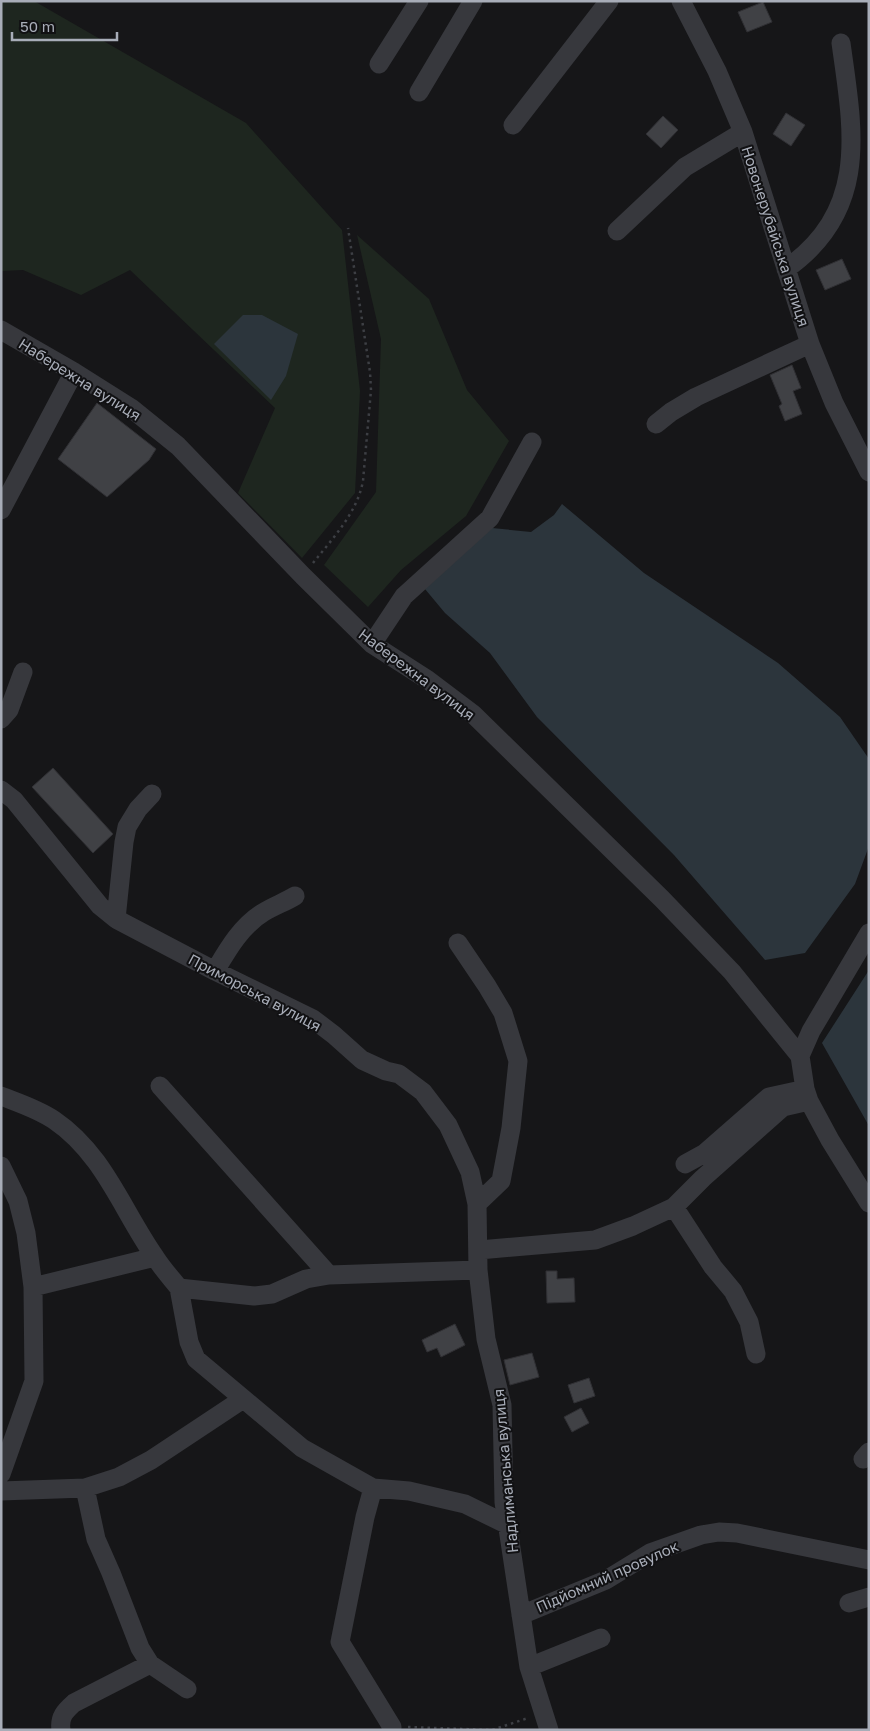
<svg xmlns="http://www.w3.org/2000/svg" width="870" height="1731" viewBox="0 0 870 1731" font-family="'Golos Text',sans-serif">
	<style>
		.green { fill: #1e261f }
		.water { fill: #2c353c }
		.building { fill: #404145; stroke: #303034 }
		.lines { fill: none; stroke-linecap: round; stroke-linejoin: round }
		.path { stroke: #3d3f44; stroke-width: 2.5; stroke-dasharray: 2.5 4; stroke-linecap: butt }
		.minor { stroke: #37383d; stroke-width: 19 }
		.labels { text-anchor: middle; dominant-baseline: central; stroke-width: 4; stroke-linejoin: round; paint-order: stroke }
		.street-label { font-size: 15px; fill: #a8adb8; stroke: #111113 }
	</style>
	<rect width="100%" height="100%" fill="#161618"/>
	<path class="green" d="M1 1H34L246 123 342 230 360 391 355 493 302 558 238 493 275 408 130 270 81 295 23 270 1 271Z
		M357 235 429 299 467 390 509 441 466 516 401 570 368 607 324 565 376 492 381 339Z"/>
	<path class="water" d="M243 315H262L298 334 286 376 271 400 214 344Z
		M562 504 644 573 778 663 840 717 869 759V846L855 884 805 953 765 960 674 855 537 717 490 653 445 613 425 589 492 528 531 532 554 515Z
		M869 970V1126L822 1043Z"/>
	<path class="building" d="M763 2 772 22 747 32 738 12Z
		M786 113 805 125 791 146 773 134Z
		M663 116 678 130 661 148 646 134Z
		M842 259 851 279 825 290 816 270Z
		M792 365 801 388 793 391 802 414 785 421 779 406 782 404 770 375Z
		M97 403 156 449 149 460 107 497 58 459Z
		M53 768 113 834 93 853 32 787Z
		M546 1271H557V1279L574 1278 575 1302 547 1303Z
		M455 1324 465 1345 441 1357 437 1348 427 1352 422 1340Z
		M532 1353 539 1377 510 1385 504 1360Z
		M589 1378 595 1396 574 1403 568 1385Z
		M581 1408 589 1423 572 1432 564 1417Z"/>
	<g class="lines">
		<path class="path" d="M313 563C333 538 357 513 363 481L371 390 370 372 348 228
			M408 1727 492 1730 528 1718"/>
		<path class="minor" d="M681 1 717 71 743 132 810 344 834 403 869 472
			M379 64 419 1
			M419 92 473 1
			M513 125 609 1
			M617 231 685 167 743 132
			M786 269C870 210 853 130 841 43
			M1 330 74 372 131 408 178 446 303 576 372 644 428 680 473 714 662 899 732 972 800 1056
			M656 424 671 412 696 397 810 344
			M1 510 74 372
			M372 644 404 596 490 518 532 442
			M1 719 9 710 23 672
			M1 790 14 800 100 906 116 919 215 971 313 1019 334 1035 362 1060 386 1071 399 1074 423 1092 448 1125 470 1172 477 1204 478 1270 486 1339 502 1405 504 1502 529 1667 549 1730
			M116 919 124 842 127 827 138 809 152 794
			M458 943 487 986 503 1013 518 1061 511 1128 501 1181 477 1204
			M215 971C228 949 241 926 264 912 274 906 285 902 295 896
			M800 1056 805 1089 809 1101 830 1140 869 1203
			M800 1056 811 1031 869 933
			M160 1086 329 1275
			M1 1096C19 1103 38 1109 54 1120 104 1154 122 1210 155 1257 162 1268 171 1278 179 1288L254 1296 272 1294 306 1279 329 1275 478 1270
			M685 1164 705 1153 769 1097 801 1090
			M1 1166 18 1201 26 1233 33 1287 34 1381 1 1474
			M674 1207 713 1267 733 1291 749 1322 756 1354
			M479 1250 595 1240 633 1226 674 1207 703 1178 783 1107 809 1101
			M33 1287 155 1257
			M179 1288 189 1342 196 1359 302 1448 373 1488 365 1517 340 1642 392 1727 391 1730
			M863 1459 869 1452
			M85 1488 96 1539 111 1573 140 1648 150 1664 187 1689
			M373 1488 409 1491 465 1504 508 1525
			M1 1491 85 1488 119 1477 151 1460 243 1399
			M849 1603 869 1597
			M521 1615 606 1580 650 1553 701 1535 719 1532 737 1533 869 1560
			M529 1667 601 1638
			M61 1730C59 1717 65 1711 74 1703L150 1664"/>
	</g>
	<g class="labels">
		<g class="street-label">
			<text transform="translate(776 236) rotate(72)">Новонерубайська вулиця</text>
			<text transform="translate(80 379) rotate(32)">Набережна вулиця</text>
			<text transform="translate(417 674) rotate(37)">Набережна вулиця</text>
			<text transform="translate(255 992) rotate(28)">Приморська вулиця</text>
			<text transform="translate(505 1471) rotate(-95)">Надлиманська вулиця</text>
			<text transform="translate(607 1576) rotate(-24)">Підйомний провулок</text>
		</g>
	</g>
	<rect width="870" height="1731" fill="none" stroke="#a8adb8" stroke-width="5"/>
	<path d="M12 32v8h105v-8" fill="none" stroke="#a8adb8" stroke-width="2.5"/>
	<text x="20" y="32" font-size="15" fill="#a8adb8" stroke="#111113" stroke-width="4" paint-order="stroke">50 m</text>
</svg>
